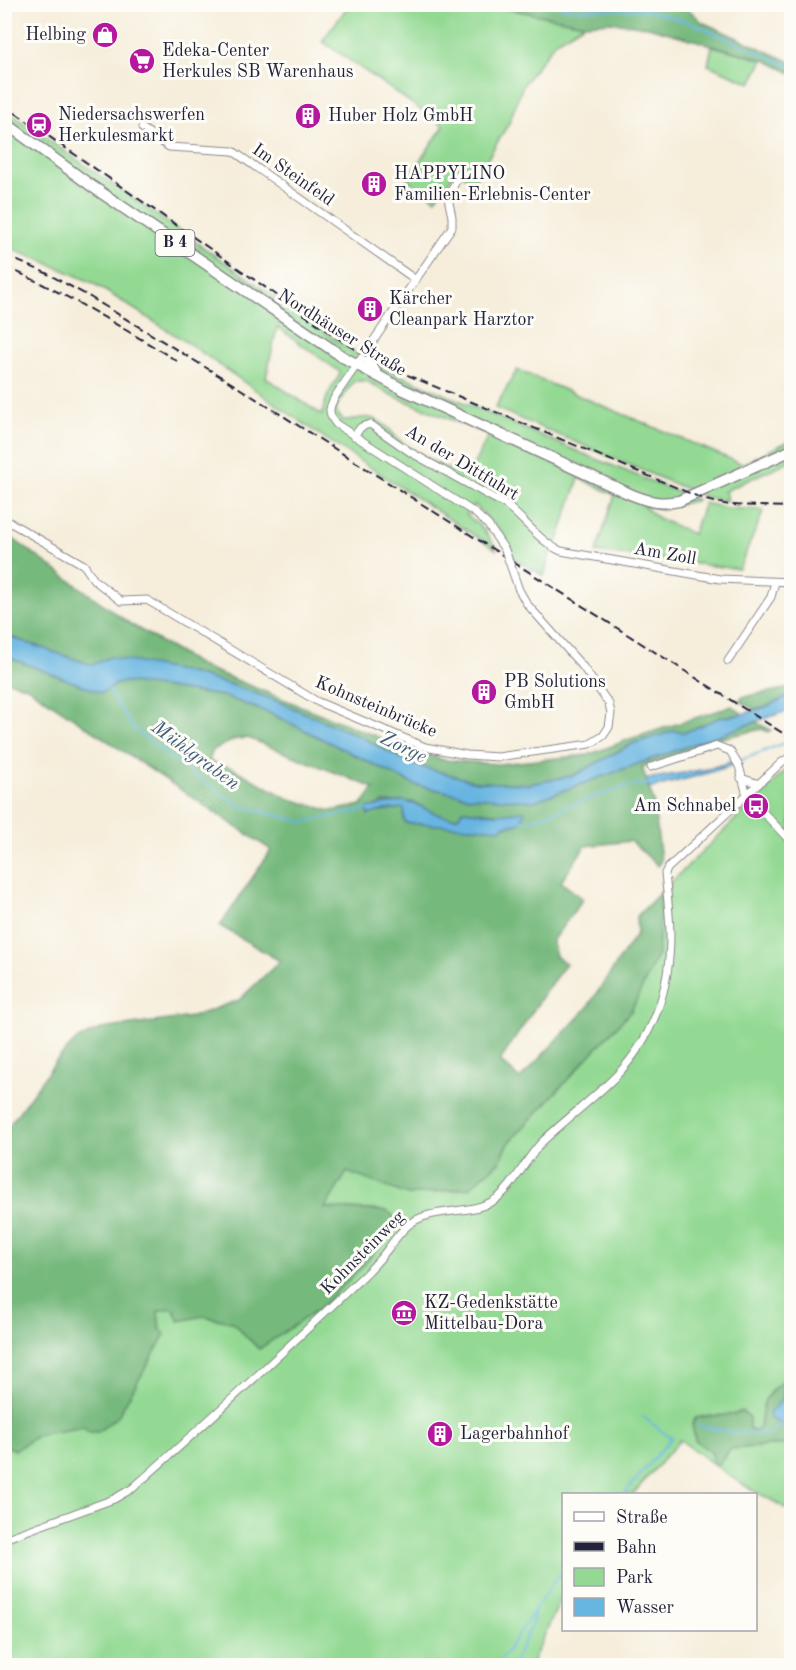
<svg xmlns="http://www.w3.org/2000/svg" width="796" height="1670" viewBox="0 0 796 1670" font-family="'Old Standard TT',serif">
	<style>
		.green { fill: #93d993; stroke: #5a7e67; stroke-width: 1.5; fill-rule: evenodd }
		.forest { fill: #76b97d; stroke: #4c6e5c; stroke-width: 1.5; fill-rule: evenodd }
		.water { fill: #67b5e1; stroke: #446c8e; stroke-width: 1.5 }
		.lines { fill: none; stroke-linecap: round; stroke-linejoin: round }
		.stream { stroke: #67b5e1; stroke-width: 2 }
		.minor-casing { stroke: #8c888b; stroke-width: 9 }
		.primary-casing { stroke: #8c888b; stroke-width: 13 }
		.minor { stroke: #fff; stroke-width: 7 }
		.primary { stroke: #fff; stroke-width: 10 }
		.rail { stroke: #22223b; stroke-width: 2; stroke-dasharray: 9 4.5; stroke-linecap: butt }
		.minor-bridge-casing { stroke: #8c888b; stroke-width: 9; stroke-linecap: butt }
		.minor-bridge { stroke: #fff; stroke-width: 7 }
		.labels { text-anchor: middle; dominant-baseline: central; stroke-width: 6; stroke-linejoin: round; paint-order: stroke }
		.shield { fill: #fdfcf7; stroke: #646373; stroke-width: 1.5 }
		.shield-label { font-size: 16px; font-weight: bold; fill: #22223b }
		.poi-label { font-size: 18px; fill: #22223b; stroke: #fdfcf7; text-anchor: start }
		.street-label { font-size: 18px; fill: #22223b; stroke: #fdfcf7 }
		.water-label { font-size: 20px; font-style: italic; fill: #3e5d7d; stroke: #fdfcf7 }
	</style>
	<rect width="100%" height="100%" fill="#fdfcf7"/>
	<filter id="ink" filterUnits="userSpaceOnUse"><feTurbulence type="fractalNoise" baseFrequency=".0167" numOctaves="2"/><feDisplacementMap in="SourceGraphic" scale="12" xChannelSelector="R" yChannelSelector="G"/><feConvolveMatrix kernelMatrix="1 2 1 2 8 2 1 2 1" color-interpolation-filters="sRGB"/></filter>
	<filter id="wash" filterUnits="userSpaceOnUse"><feTurbulence type="fractalNoise" baseFrequency=".008" numOctaves="4" result="noise"/><feDisplacementMap in="SourceGraphic" scale="24" xChannelSelector="R" yChannelSelector="G"/><feGaussianBlur stdDeviation="1.35" result="paint"/><feColorMatrix in="noise" values="0 0 0 0 0 0 0 0 0 0 0 0 0 0 0 0 0 1.4 0 .05"/><feComposite in="paint" operator="in"/></filter>
	<g filter="url(#wash)">
		<rect width="100%" height="100%" fill="#f6eedb"/>
		<path class="green" d="M349 5H488L584 24 555 42 523 85 509 123 474 181 456 171 436 199 407 179 444 126 322 41Z
			M712 46 763 60 751 83 708 65Z
			M11 114 357 354 395 373 584 454 697 500 661 509 642 505 658 518 693 534 704 503 727 508 764 510 739 569 596 552 615 495 579 478 557 543 551 551 544 576 513 558 502 533 475 505 466 514 484 530 497 550 317 433 188 343 93 283 43 261 5 247 4 123ZM277 327 340 372 339 376C331 389 324 399 322 415L266 378ZM354 381H367L389 394 489 435 467 477C446 468 422 457 404 444 392 435 386 421 371 418 363 416 353 421 343 420L336 412 338 403Z
			M517 370 742 464 791 440V460L725 491 727 501 705 497 495 408Z
			M791 765V1376C782 1381 767 1392 764 1403 760 1413 764 1422 756 1431L749 1430 734 1414 696 1418 692 1424 695 1440 712 1453 725 1458 730 1449 791 1444V1511L740 1483 680 1440 633 1494H564L563 1594 531 1665 5 1666V1445L15 1450 37 1435 83 1427 89 1432 160 1329 157 1311 173 1308 179 1321 203 1316 232 1322 259 1349 321 1307 363 1266 385 1239 387 1211 324 1208 347 1171 408 1195 469 1188 499 1162 509 1143 658 954 661 892Z"/>
		<path class="forest" d="M678 4 684 5 702 22 791 62V73L765 60 648 27 612 22 584 24 488 5Z
			M5 533 132 625 201 666 403 747 444 760 498 764 588 755 630 739 732 706 743 714 721 717 686 732 673 731 632 744 573 776 529 784 476 782 411 764 363 738 279 702 232 685 186 672 92 666 5 635Z
			M5 656 102 693 116 684 125 682 223 696 272 714 415 785 471 797 534 801 756 722 771 730 768 732 762 729 726 737 642 767 653 800 661 860 658 866 631 841 585 846 561 882 583 899 552 941 556 956 566 964 550 985 500 1061 520 1079 587 1008 637 933 636 917 661 892 658 954 631 1011 509 1143 499 1162 469 1188 408 1195 347 1172 325 1208 387 1211 394 1216 385 1239 363 1266 321 1307 259 1349 232 1322 203 1316 179 1321 173 1308 158 1311 160 1329 165 1334 118 1416 98 1432H89L83 1427 38 1435 15 1450 5 1445V1131L56 1061 78 1039 101 1029 192 1017 239 1000 280 961 220 926 271 850 27 687 5 680ZM248 738 374 788 362 805 331 811 287 798 234 769 209 761 213 750 236 739ZM412 802 442 817H458L463 810 524 816 518 824 504 826 407 823 404 820 405 808 385 810 369 814 382 803Z
			M791 688V695L766 707 754 709 739 701 742 697Z
			M791 1376V1444L730 1449 718 1465 712 1460V1453L695 1440 692 1424 696 1418 700 1417 734 1414 741 1411 749 1416V1430L756 1431C764 1422 760 1413 764 1403 767 1393 783 1381 791 1376Z"/>
		<path class="water" d="M4 635 92 665 110 657 186 672 232 685 279 702 363 738 411 764 476 782 529 784 573 776 632 744 673 731 686 732 721 717 739 715 766 707 791 695V710L772 716 534 801 471 797 415 785 272 714 223 696 125 682 116 684 102 693 5 656Z
			M734 761 735 764C707 775 678 780 649 789L646 779 707 769Z
			M402 801C422 803 436 819 458 817L463 810 496 814 524 811V816L518 824 504 826 501 829 407 823 404 820V808L385 810 368 815 367 808Z
			M791 1384V1418L783 1424 770 1419V1412L783 1399 782 1391 787 1385Z"/>
		<g class="lines">
			<path class="stream" d="M550 4 573 9 647 10 692 23 792 67
				M107 688 134 729 186 770 241 806 304 822 369 809
				M739 761 792 740
				M518 820H530L623 787 650 783
				M642 1416 671 1438
				M697 1424C726 1433 740 1434 771 1433L784 1422
				M624 1494 672 1437
				M497 1666 534 1611
				M512 1666 532 1625 535 1609 564 1568"/>
		</g>
	</g>
	<g filter="url(#ink)">
		<g class="lines">
			<g class="minor-casing">
				<path id="minor" d="M142 128 169 147 233 151 416 280
					M461 170 448 198 452 217V227L336 395C329 407 327 412 336 424L475 513 488 525 505 550
					M354 436 361 427 370 424 410 452 506 505C524 519 541 543 561 551L720 579 792 582
					M4 519 84 565 94 580 121 601 147 600 318 702 425 747 467 755 498 757 590 744 603 736 609 727 611 713 609 704 583 667 527 604 519 590
					M728 661 771 597 775 582
					M651 767 717 746 730 751 739 766 747 795 792 843
					M741 778 759 784
					M4 1539 114 1499 133 1488C209 1421 283 1352 356 1283 367 1273 378 1262 387 1250 394 1241 399 1233 407 1226 431 1206 467 1216 493 1201 514 1188 525 1159 542 1142 566 1119 593 1099 616 1076 653 1038 670 989 670 936 670 915 667 894 665 873L668 868 782 762 792 756"/>
			</g>
			<g class="primary-casing">
				<path id="primary" d="M4 122 93 187 343 357 402 389 630 494C647 501 660 505 679 501L792 450
					M370 348 368 360 376 373"/>
			</g>
			<use href="#minor" class="minor"/>
			<use href="#primary" class="primary"/>
			<path class="rail" d="M4 105 345 343 374 361 706 500 729 505 792 507
				M4 255 46 273 90 297 228 381 792 739
				M4 266C65 293 120 326 177 361"/>
			<g class="minor-bridge-casing">
				<path id="minor-bridge" d="M505 550 519 590"/>
			</g>
			<use href="#minor-bridge" class="minor-bridge"/>
		</g>
	</g>
	<defs>
		<g id="shop-disc" transform="scale(1.35)"><circle r="9.5" fill="#b5179e" stroke="#fdfcf7"/><path d="M-5-2.5h2.3a2.7 3.5 0 0 1 5.4 0H5L5.5 6h-11ZM-1.5-2.5h3a1.5 2.3 0 0 0-3 0Z" fill="#fff"/></g>
		<g id="supermarket-disc" transform="scale(1.35)"><circle r="9.5" fill="#b5179e" stroke="#fdfcf7"/><path d="M-6-5.5h2.5l.6 2H6L4.5 2H-2.5L-4.4-4H-6ZM-1.5 3.2a1.3 1.3 0 1 0 .1 0ZM3 3.2a1.3 1.3 0 1 0 .1 0Z" fill="#fff"/></g>
		<g id="building-disc" transform="scale(1.35)"><circle r="9.5" fill="#b5179e" stroke="#fdfcf7"/><path d="M-4-6H4V6H1V3H-1V6H-4ZM-2.5-4.3h1.7v1.8h-1.7ZM.8-4.3h1.7v1.8H.8ZM-2.5-1h1.7V.8h-1.7ZM.8-1h1.7V.8H.8Z" fill="#fff"/></g>
		<g id="station-disc" transform="scale(1.35)"><circle r="9.5" fill="#b5179e" stroke="#fdfcf7"/><path d="M-3-6H3Q5-6 5-4V2Q5 4 3 4L4.5 6H3L1.5 4h-3L-3 6H-4.5L-3 4Q-5 4-5 2V-4Q-5-6-3-6ZM-3.5-4v3h7v-3ZM-3.5 1v1.5H-2V1ZM2 1v1.5H3.5V1Z" fill="#fff"/></g>
		<g id="bus-disc" transform="scale(1.35)"><circle r="9.5" fill="#b5179e" stroke="#fdfcf7"/><path d="M-5-6H5V4H4V6H2V4H-2V6H-4V4H-5ZM-3.5-4V0h7V-4ZM-3.5 1.2v1.5H-2V1.2ZM2 1.2v1.5H3.5V1.2Z" fill="#fff"/></g>
		<g id="museum-disc" transform="scale(1.35)"><circle r="9.5" fill="#b5179e" stroke="#fdfcf7"/><path d="M0-6L6-3V-2H-6V-3ZM-5-1h2V3h-2ZM-1-1h2V3h-2ZM3-1h2V3H3ZM-6 4H6V6H-6Z" fill="#fff"/></g>
	</defs>
	<g fill-rule="evenodd">
		<use href="#shop-disc" x="105" y="35"/>
		<use href="#supermarket-disc" x="142" y="61"/>
		<use href="#building-disc" x="308" y="116"/>
		<use href="#station-disc" x="39" y="125"/>
		<use href="#building-disc" x="374" y="184"/>
		<use href="#building-disc" x="370" y="309"/>
		<use href="#building-disc" x="484" y="692"/>
		<use href="#bus-disc" x="756" y="806"/>
		<use href="#museum-disc" x="404" y="1313"/>
		<use href="#building-disc" x="440" y="1434"/>
	</g>
	<g class="labels">
		<rect class="shield" x="155.5" y="230" width="39" height="26" rx="4.5"/>
		<g class="shield-label">
			<text x="175" y="243">B 4</text>
		</g>
		<g class="poi-label">
			<text x="86" y="35" text-anchor="end">Helbing</text>
			<text x="162" y="51">Edeka-Center<tspan x="162" dy="21">Herkules SB Warenhaus</tspan></text>
			<text x="58" y="115">Niedersachswerfen<tspan x="58" dy="21">Herkulesmarkt</tspan></text>
			<text x="328" y="116">Huber Holz GmbH</text>
			<text x="394" y="174">HAPPYLINO<tspan x="394" dy="21">Familien-Erlebnis-Center</tspan></text>
			<text x="389" y="299">Kärcher<tspan x="389" dy="21">Cleanpark Harztor</tspan></text>
			<text x="504" y="682">PB Solutions<tspan x="504" dy="21">GmbH</tspan></text>
			<text x="736" y="806" text-anchor="end">Am Schnabel</text>
			<text x="424" y="1303">KZ-Gedenkstätte<tspan x="424" dy="21">Mittelbau-Dora</tspan></text>
			<text x="460" y="1434">Lagerbahnhof</text>
		</g>
		<g class="street-label">
			<text transform="translate(293 175) rotate(35)">Im Steinfeld</text>
			<text transform="translate(342 333) rotate(32)">Nordhäuser Straße</text>
			<text transform="translate(462 463) rotate(31)">An der Dittfuhrt</text>
			<text transform="translate(665 554) rotate(10)">Am Zoll</text>
			<text transform="translate(376 707) rotate(23)">Kohnsteinbrücke</text>
			<text transform="translate(363 1253) rotate(-45)">Kohnsteinweg</text>
		</g>
		<g class="water-label">
			<text transform="translate(403 748) rotate(26)">Zorge</text>
			<text transform="translate(195 756) rotate(36)">Mühlgraben</text>
		</g>
	</g>
	<rect width="796" height="1670" fill="none" stroke="#fdfcf7" stroke-width="24"/>
	<rect x="562" y="1493" width="195" height="138" fill="#fdfcf7" stroke="#a5a5ac" stroke-width="1.5"/>
	<rect x="574" y="1512" width="30" height="9" fill="#ffffff" stroke="#a5a5ac" stroke-width="1.5"/>
	<text x="616" y="1523" font-size="18" fill="#22223b">Straße</text>
	<rect x="574" y="1542" width="30" height="9" fill="#22223b" stroke="#a5a5ac" stroke-width="1.5"/>
	<text x="616" y="1553" font-size="18" fill="#22223b">Bahn</text>
	<rect x="574" y="1568" width="30" height="18" fill="#93d993" stroke="#a5a5ac" stroke-width="1.5"/>
	<text x="616" y="1583" font-size="18" fill="#22223b">Park</text>
	<rect x="574" y="1598" width="30" height="18" fill="#67b5e1" stroke="#a5a5ac" stroke-width="1.5"/>
	<text x="616" y="1613" font-size="18" fill="#22223b">Wasser</text>
</svg>
